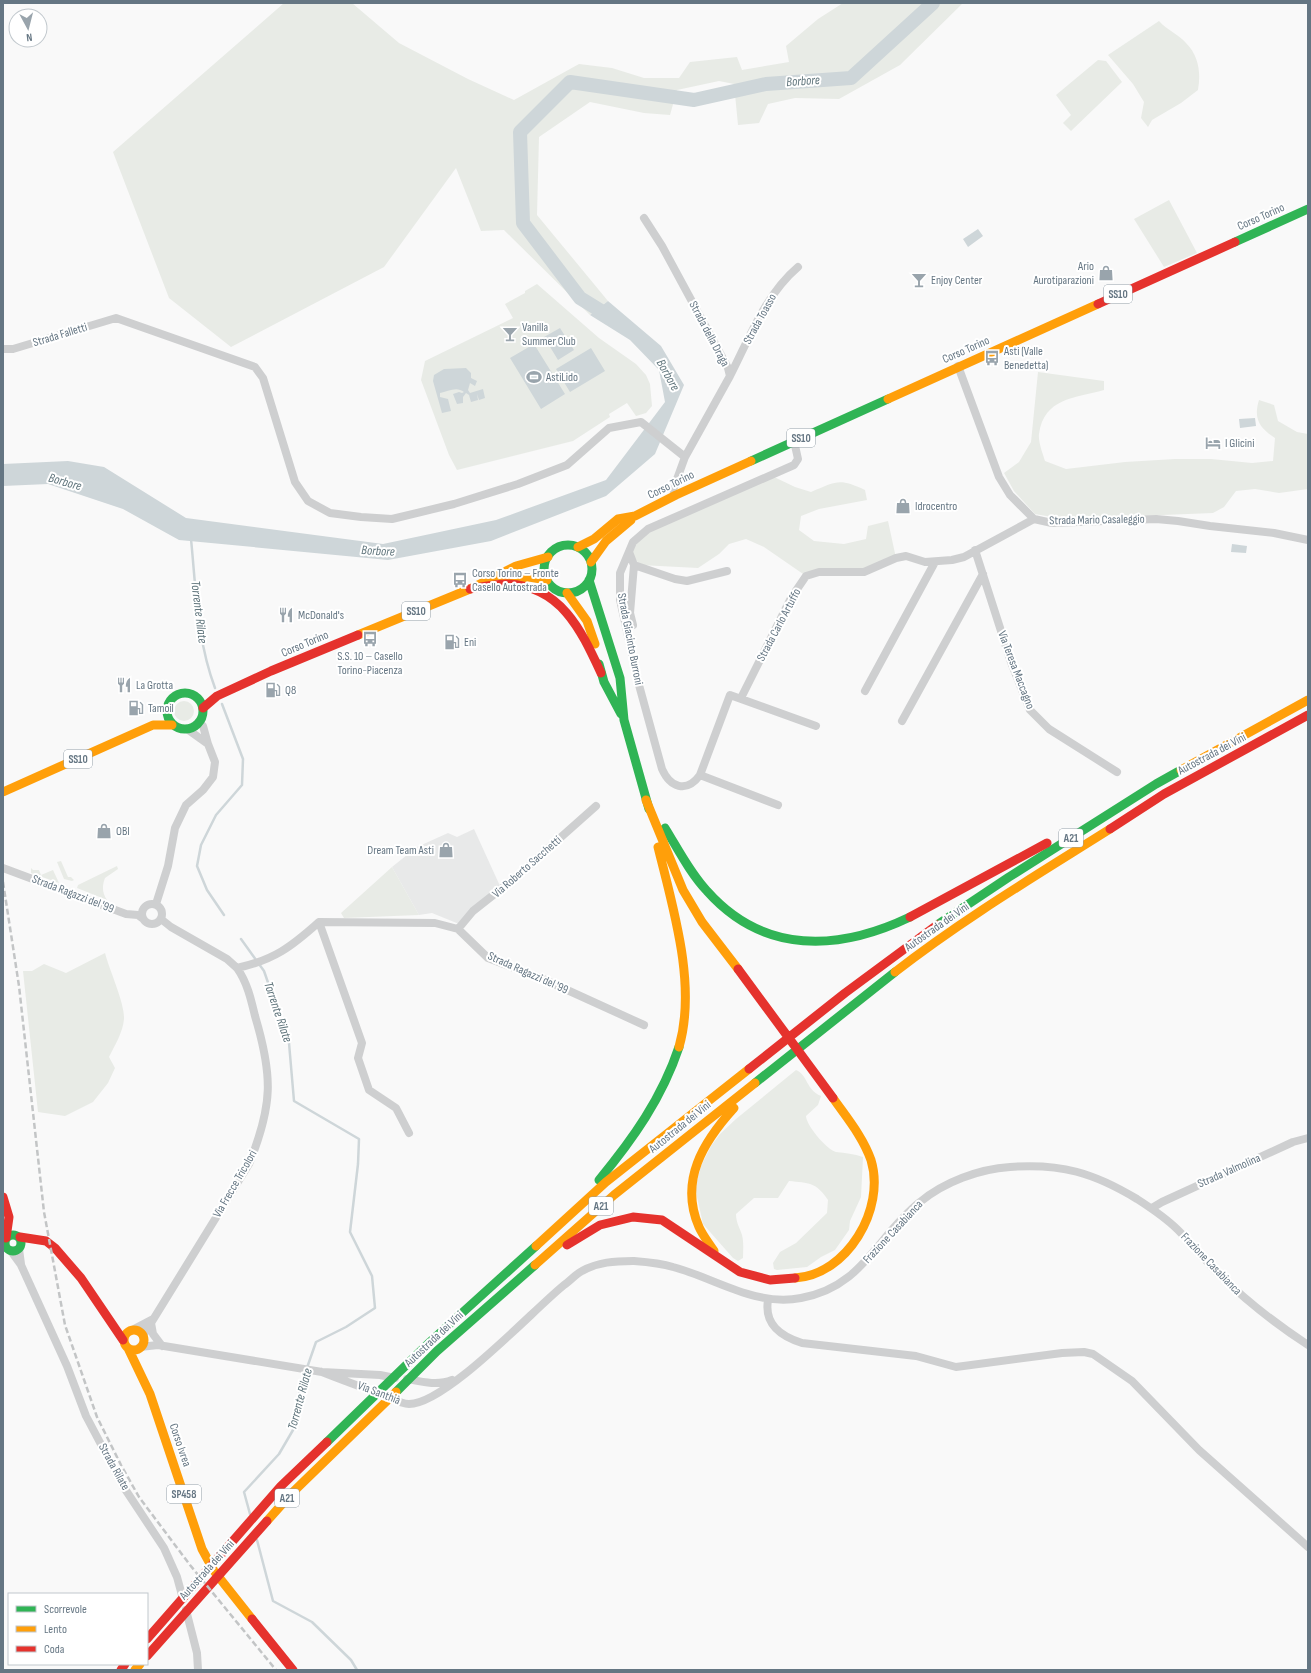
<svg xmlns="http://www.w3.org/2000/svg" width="1311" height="1673" viewBox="0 0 1311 1673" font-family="'Sofia Sans Condensed',sans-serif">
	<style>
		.built { fill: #e8e9e9 }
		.green { fill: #e8ebe6 }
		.water { fill: #ced6d9 }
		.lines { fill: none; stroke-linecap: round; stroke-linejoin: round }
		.stream { stroke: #ced6d9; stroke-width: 2.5 }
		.river { stroke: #ced6d9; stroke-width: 14 }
		.street { stroke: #cecfd0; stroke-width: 8 }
		.fast { stroke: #30b455; stroke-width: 9 }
		.slow { stroke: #ff9f0a; stroke-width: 9 }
		.jam { stroke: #e5322d; stroke-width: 9 }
		.rail { stroke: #c3c5c6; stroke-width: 2.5; stroke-dasharray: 6 3; stroke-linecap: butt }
		.labels { text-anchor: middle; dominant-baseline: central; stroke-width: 4; stroke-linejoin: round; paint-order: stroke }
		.shield { fill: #fff; stroke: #939fa8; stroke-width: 1 }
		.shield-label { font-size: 11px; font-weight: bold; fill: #657683 }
		.street-label { font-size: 12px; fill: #657683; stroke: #fff }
		.poi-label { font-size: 12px; fill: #657683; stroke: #fff; text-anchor: start }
		.water-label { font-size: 13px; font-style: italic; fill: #60757c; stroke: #fff }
	</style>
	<rect width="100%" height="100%" fill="#f9f9f9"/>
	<path class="built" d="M474 829 500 886 459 924 432 913 419 915 392 867 417 847 448 833 457 837Z"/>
	<path class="green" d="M284 3H352L399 43 468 79 514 100 579 64 612 68 644 78H679L690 62 737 57 742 70 789 62 786 46 818 19 843 3H963L900 65 839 99 795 98 768 104 759 123 738 125 734 84 719 81 677 90 670 115 644 113 590 102 539 137 537 215 608 301 590 315 504 230 481 231 456 168 384 267 231 347 169 298 113 152Z
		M1159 21C1167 30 1178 34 1186 43 1199 56 1201 73 1198 90L1181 103 1152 120 1148 127 1141 118 1144 102 1133 84 1108 55Z
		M1098 60 1106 61 1122 82 1071 131 1063 123 1071 115 1056 95Z
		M1169 200 1197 253 1164 267 1134 219Z
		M537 284 599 338 636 364 646 375 650 384 652 406 646 413 636 416 627 403 609 414 610 417 573 441 457 470 449 455 421 380 425 361 513 318 505 304 525 293V291Z
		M1038 372 1104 381V390C1075 398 1044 398 1039 434 1038 442 1043 454 1045 461L1066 469 1125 462 1175 459H1211L1252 463 1273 461 1275 438C1260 428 1253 419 1259 400L1274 405 1278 421 1297 432 1308 434V489L1279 493 1255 489 1236 491 1224 507 1213 513 1063 519 1035 514 1014 491 1004 473 1019 462 1031 442Z
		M772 476 795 487 811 492C837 481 839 478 865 490L867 500 819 509 801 516 799 530 814 541 844 544 866 539 868 526 888 521 896 558 864 572 806 576 764 547 746 539 729 544 719 554 698 568 640 565 629 552 648 529Z
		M174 711a10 10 0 1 1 20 0a10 10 0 1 1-20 0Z
		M61 861 68 877H71L74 880 72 881 64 879 57 862Z
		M117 866 118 869 105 878C102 886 102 893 107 900L77 888 78 885Z
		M392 867 419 915 344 918 341 913Z
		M31 868 33 870H39L41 875 53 870 59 883 31 873Z
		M105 953C109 969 125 1004 124 1019 123 1032 115 1045 109 1057L115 1068 108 1083 93 1102 65 1116 38 1112 23 971H32L44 964 66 973Z
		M796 1070C808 1075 806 1090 821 1096L818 1105 806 1116C806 1125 827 1150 836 1152 845 1153 854 1154 863 1157L861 1197 850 1221 849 1230 835 1250 821 1257 807 1267 777 1270 774 1269 773 1263 780 1252 796 1243 827 1213 828 1200C816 1182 809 1183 789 1181L778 1198H754L736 1214C736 1223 740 1228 742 1235 744 1243 743 1251 743 1258L738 1261 733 1258 703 1224 695 1188 701 1166 711 1146 720 1134 736 1119Z"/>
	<path class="water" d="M978 229 983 236 968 247 963 239Z
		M608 301 661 346 684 385 655 454 606 496 491 541 388 560 179 540 123 509 48 484 3 486V464L68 461 104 467 186 518 383 544 496 520 606 480 665 402 659 370 630 340 590 315Z
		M560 328 574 350 558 360 544 337Z
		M534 344 565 394 541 409 510 358Z
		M591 348 605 371 570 392 556 369Z
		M466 368 471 373V378L477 381 475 386 470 383 468 390 470 393 483 389 485 398 479 400 477 394 478 400 471 402 469 395 466 393 463 397V403L457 404 453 394 459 392 462 393 464 392C457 386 448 391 440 393V397L448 399 451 411 442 413 433 381 434 375 444 369Z
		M1255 418 1256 426 1240 428 1239 419Z
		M1232 544 1247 546 1246 553 1231 552Z"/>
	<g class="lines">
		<path class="stream" d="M191 539C196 589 197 640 215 688
			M222 704 243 759 242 785 216 815 201 845 197 866 207 890 224 915
			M241 939 264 971 289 1043 294 1101 359 1139 358 1164 350 1232 372 1276 375 1308 346 1327 316 1342 301 1385 293 1430 279 1454 244 1492 250 1514
			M257 1540 273 1601 312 1622 351 1660 357 1670"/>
		<path class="river" d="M614 319 580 298 523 223 520 132 570 82 694 100 766 84 851 78 933 3"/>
		<path class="street" d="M644 218 662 246 728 368 730 376 685 457 673 490 676 495
			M3 349H13L116 318 255 367 263 378 295 482 308 501 330 513 361 517 392 519 454 504 518 484 567 465 609 428 641 422 685 457
			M958 366 999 477 1010 495 1034 519 1052 523 1156 519 1178 521 1210 526 1274 533 1308 540
			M730 376C749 339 765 295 798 267
			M794 441 798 459 794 465 648 529 633 542 620 573V600L639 685 662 769C670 787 686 794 700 775L730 695 816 726
			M975 550 1011 662 1030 710 1049 729 1117 772
			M629 552 634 565 675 579 687 581 727 571
			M633 625 630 613 634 565
			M865 691 935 562
			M741 698 791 598 806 576 819 572H864L896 558 906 556 925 562 952 560 964 557 1034 519
			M902 721 983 574
			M187 729 208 744 203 726 199 723
			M700 775 778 805
			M3 868 126 914 138 915 142 918
			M142 914a10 10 0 1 1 20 0a10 10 0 1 1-20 0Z
			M156 904 168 866 175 828 186 805 203 790 213 777 215 762 208 744
			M161 919 171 927 227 959 237 968C274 960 291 947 319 922L435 923 458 929 488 958 543 979 644 1025
			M319 922 362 1043 358 1058 369 1090 396 1108 409 1133
			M458 929 473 911 515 878 596 806
			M1152 1208 1162 1202 1293 1142 1308 1138
			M19 1249 21 1264
			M10 1250 21 1265 67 1366 86 1416 123 1486 164 1548 177 1577 183 1599
			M768 1300C764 1324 780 1336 802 1343L916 1356 956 1367 1062 1353 1084 1352 1093 1354 1132 1381 1199 1450 1308 1547
			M151 1323 153 1334 162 1346
			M134 1329 153 1319
			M143 1336 249 1164C273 1105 273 1076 255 1016 251 999 247 982 237 968
			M140 1347 158 1345 322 1372 380 1375 395 1378
			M322 1372C342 1380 362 1387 382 1395 390 1398 401 1404 409 1404 446 1404 532 1311 564 1285 570 1281 576 1274 582 1271 598 1262 615 1261 633 1261 646 1262 660 1263 673 1267 715 1278 755 1307 801 1298 863 1287 876 1237 920 1202 944 1182 979 1169 1010 1167 1061 1163 1094 1173 1137 1199 1151 1208 1166 1218 1178 1230 1192 1244 1204 1259 1218 1273 1245 1300 1276 1324 1308 1345
			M407 1379C422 1382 438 1386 452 1380
			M186 1610 197 1653 198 1670"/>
		<path class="fast" d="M1235 242 1308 209
			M751 461 888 399
			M544 569a24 24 0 1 1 48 0a24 24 0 1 1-48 0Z
			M589 580 620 678 624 720 649 809
			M599 664 604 682 621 714
			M167 711a18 18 0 1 1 36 0a18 18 0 1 1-36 0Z
			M665 828C678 849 690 873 707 891 764 955 839 951 910 917
			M937 925 1009 877 1156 784 1181 770
			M755 1083 895 972
			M599 1180C633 1139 662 1098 679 1047
			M5 1243a8 8 0 1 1 16 0a8 8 0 1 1-16 0Z
			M396 1392 437 1351 535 1265
			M327 1442 430 1342 536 1246"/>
		<path class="slow" d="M888 399 1098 304
			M578 547 594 539 618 519 635 516 676 495 751 461
			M591 562 606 541 631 520
			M503 580 529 577 547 580
			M567 593 587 621 595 644
			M358 635 470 589 516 566 548 557
			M1181 770 1308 700
			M3 792 153 725H172
			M646 800 683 890 702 922 738 969
			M658 847C673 908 697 985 679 1047
			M895 972C963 919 1037 875 1110 829
			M536 1246 606 1182 749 1069
			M714 1251C709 1243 703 1236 699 1227 679 1181 703 1142 734 1108
			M535 1265 614 1195 755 1083
			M795 1278C847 1275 886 1209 871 1160 863 1137 847 1118 833 1098
			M124 1340a10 10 0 1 1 20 0a10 10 0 1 1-20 0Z
			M128 1348 150 1394 202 1549 214 1571 252 1619
			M267 1521 292 1493 396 1392
			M135 1670 140 1664"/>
		<path class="jam" d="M1098 304 1235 242
			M470 589C482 587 494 584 507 584 561 586 581 630 601 673
			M203 708 217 696 271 671 358 635
			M1110 829 1164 794 1308 715
			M910 917 1047 843
			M738 969 833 1098
			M749 1069 845 993 937 925
			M3 1197 9 1217 6 1238
			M20 1237 46 1241 55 1248 81 1278 123 1340
			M567 1245 600 1225 633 1217 662 1220 740 1272 770 1280 795 1278
			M252 1619 293 1670
			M147 1639 281 1486 327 1442
			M147 1656 267 1521
			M121 1670 125 1664"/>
		<path class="rail" d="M3 882 19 986 44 1212 65 1325 97 1417 121 1465 139 1497 190 1565 276 1670"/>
	</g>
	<defs>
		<g id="shop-bare" transform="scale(1.2)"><path d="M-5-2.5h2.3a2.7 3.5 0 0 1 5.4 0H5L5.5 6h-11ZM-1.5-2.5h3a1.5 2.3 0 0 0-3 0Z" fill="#99a4ac" stroke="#fff" stroke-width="2.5" paint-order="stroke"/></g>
		<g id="bar-bare" transform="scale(1.2)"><path d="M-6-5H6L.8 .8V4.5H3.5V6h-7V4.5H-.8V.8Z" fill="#99a4ac" stroke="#fff" stroke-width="2.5" paint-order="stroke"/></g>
		<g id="bus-bare" transform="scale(1.2)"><path d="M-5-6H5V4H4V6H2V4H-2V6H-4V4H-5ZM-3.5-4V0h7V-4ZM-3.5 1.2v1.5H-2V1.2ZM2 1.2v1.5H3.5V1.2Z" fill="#99a4ac" stroke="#fff" stroke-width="2.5" paint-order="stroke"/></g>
		<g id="stadium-bare" transform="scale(1.2)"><path d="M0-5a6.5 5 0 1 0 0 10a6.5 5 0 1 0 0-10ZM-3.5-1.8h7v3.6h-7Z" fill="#99a4ac" stroke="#fff" stroke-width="2.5" paint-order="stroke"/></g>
		<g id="hotel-bare" transform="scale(1.2)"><path d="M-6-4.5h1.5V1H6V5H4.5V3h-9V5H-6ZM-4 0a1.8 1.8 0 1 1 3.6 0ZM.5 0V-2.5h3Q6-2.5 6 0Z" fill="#99a4ac" stroke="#fff" stroke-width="2.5" paint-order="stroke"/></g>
		<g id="restaurant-bare" transform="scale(1.2)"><path d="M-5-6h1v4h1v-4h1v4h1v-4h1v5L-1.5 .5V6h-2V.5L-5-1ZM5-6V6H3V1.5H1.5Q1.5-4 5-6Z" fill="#99a4ac" stroke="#fff" stroke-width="2.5" paint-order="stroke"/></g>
		<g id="fuel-bare" transform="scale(1.2)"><path d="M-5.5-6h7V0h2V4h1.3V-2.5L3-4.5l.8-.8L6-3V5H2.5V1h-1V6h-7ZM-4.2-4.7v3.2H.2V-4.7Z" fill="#99a4ac" stroke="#fff" stroke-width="2.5" paint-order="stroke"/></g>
	</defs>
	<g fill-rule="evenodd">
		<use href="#shop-bare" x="1106" y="273"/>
		<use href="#bar-bare" x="919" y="280"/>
		<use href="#bar-bare" x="510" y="334"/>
		<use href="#bus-bare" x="992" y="358"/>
		<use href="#stadium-bare" x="534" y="377"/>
		<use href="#hotel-bare" x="1213" y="443"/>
		<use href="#shop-bare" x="903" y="506"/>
		<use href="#bus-bare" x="460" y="580"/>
		<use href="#restaurant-bare" x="286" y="615"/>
		<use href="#bus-bare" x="370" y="639"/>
		<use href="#fuel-bare" x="452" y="642"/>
		<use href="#restaurant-bare" x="124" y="685"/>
		<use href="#fuel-bare" x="273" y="690"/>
		<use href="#fuel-bare" x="136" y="708"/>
		<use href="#shop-bare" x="104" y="831"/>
		<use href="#shop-bare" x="446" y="850"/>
	</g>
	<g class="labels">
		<g class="shield">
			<rect x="1104" y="285" width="28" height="18" rx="3"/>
			<rect x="787" y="429" width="28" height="18" rx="3"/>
			<rect x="402" y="602" width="28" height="18" rx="3"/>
			<rect x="64" y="750" width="28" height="18" rx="3"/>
			<rect x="1059" y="829" width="24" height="18" rx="3"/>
			<rect x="589" y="1197" width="24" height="18" rx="3"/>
			<rect x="167" y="1485" width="34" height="18" rx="3"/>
			<rect x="275" y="1489" width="24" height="18" rx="3"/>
		</g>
		<g class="shield-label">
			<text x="1118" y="294">SS10</text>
			<text x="801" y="438">SS10</text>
			<text x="416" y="611">SS10</text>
			<text x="78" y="759">SS10</text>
			<text x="1071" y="838">A21</text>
			<text x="601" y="1206">A21</text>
			<text x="184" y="1494">SP458</text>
			<text x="287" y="1498">A21</text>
		</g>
		<g class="street-label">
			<text transform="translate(1261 217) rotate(-24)">Corso Torino</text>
			<text transform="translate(760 319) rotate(-61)">Strada Toasso</text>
			<text transform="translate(709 334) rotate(62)">Strada della Draga</text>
			<text transform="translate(60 335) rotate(-17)">Strada Falletti</text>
			<text transform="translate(966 350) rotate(-24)">Corso Torino</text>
			<text transform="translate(671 485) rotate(-26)">Corso Torino</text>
			<text transform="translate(1097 520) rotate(-1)">Strada Mario Casaleggio</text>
			<text transform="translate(779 625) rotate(-62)">Strada Carlo Artuffo</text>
			<text transform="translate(630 639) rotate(79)">Strada Giacinto Burroni</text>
			<text transform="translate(305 644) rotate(-23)">Corso Torino</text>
			<text transform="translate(1016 670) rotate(69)">Via Teresa Maccagno</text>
			<text transform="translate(1212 754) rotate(-28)">Autostrada dei Vini</text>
			<text transform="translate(527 867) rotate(-41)">Via Roberto Sacchetti</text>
			<text transform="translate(73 894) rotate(21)">Strada Ragazzi del '99</text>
			<text transform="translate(937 927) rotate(-35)">Autostrada dei Vini</text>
			<text transform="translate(528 973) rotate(24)">Strada Ragazzi del '99</text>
			<text transform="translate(680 1127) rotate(-39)">Autostrada dei Vini</text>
			<text transform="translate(1229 1171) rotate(-24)">Strada Valmolina</text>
			<text transform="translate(235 1184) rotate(-60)">Via Frecce Tricolori</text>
			<text transform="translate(893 1232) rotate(-47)">Frazione Casabianca</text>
			<text transform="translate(1211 1264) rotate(46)">Frazione Casabianca</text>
			<text transform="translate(434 1339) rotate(-43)">Autostrada dei Vini</text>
			<text transform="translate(379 1393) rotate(21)">Via Santhià</text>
			<text transform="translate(180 1445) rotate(71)">Corso Ivrea</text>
			<text transform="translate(114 1467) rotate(61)">Strada Rilate</text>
			<text transform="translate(207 1570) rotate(-48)">Autostrada dei Vini</text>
		</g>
		<g class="poi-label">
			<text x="1094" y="266" text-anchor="end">Ario<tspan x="1094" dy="14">Aurotiparazioni</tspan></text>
			<text x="931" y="280">Enjoy Center</text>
			<text x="522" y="327">Vanilla<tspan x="522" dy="14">Summer Club</tspan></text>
			<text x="1004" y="351">Asti (Valle<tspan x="1004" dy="14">Benedetta)</tspan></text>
			<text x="546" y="377">AstiLido</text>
			<text x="1225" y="443">I Glicini</text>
			<text x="915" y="506">Idrocentro</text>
			<text x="472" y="573">Corso Torino – Fronte<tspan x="472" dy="14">Casello Autostrada</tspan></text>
			<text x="298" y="615">McDonald's</text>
			<text x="464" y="642">Eni</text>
			<text x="370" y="656" text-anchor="middle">S.S. 10 – Casello<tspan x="370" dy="14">Torino-Piacenza</tspan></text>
			<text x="136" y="685">La Grotta</text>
			<text x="285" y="690">Q8</text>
			<text x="148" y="708">Tamoil</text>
			<text x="116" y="831">OBI</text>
			<text x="434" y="850" text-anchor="end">Dream Team Asti</text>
		</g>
		<g class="water-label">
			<text transform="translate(803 81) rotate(-4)">Borbore</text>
			<text transform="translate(668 375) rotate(61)">Borbore</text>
			<text transform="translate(65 482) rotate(16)">Borbore</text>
			<text transform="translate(378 551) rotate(3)">Borbore</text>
			<text transform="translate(199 612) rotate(83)">Torrente Rilate</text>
			<text transform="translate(278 1012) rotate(71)">Torrente Rilate</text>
			<text transform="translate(300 1399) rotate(-75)">Torrente Rilate</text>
		</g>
	</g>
	<rect width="1311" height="1673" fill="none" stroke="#657683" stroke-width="8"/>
	<rect x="8" y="1593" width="140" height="72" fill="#ffffff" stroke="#c1c8cd"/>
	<rect x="16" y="1606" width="20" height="6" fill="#30b455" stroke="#c1c8cd"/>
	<text x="44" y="1613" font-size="12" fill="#657683">Scorrevole</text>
	<rect x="16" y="1626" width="20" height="6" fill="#ff9f0a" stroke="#c1c8cd"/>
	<text x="44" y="1633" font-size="12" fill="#657683">Lento</text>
	<rect x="16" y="1646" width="20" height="6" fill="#e5322d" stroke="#c1c8cd"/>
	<text x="44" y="1653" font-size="12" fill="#657683">Coda</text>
	<g transform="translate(28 28) rotate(173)"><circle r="19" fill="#ffffff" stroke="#c1c8cd"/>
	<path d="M0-3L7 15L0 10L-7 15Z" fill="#99a4ac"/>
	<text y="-6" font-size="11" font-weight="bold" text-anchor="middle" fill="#657683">N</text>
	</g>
</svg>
